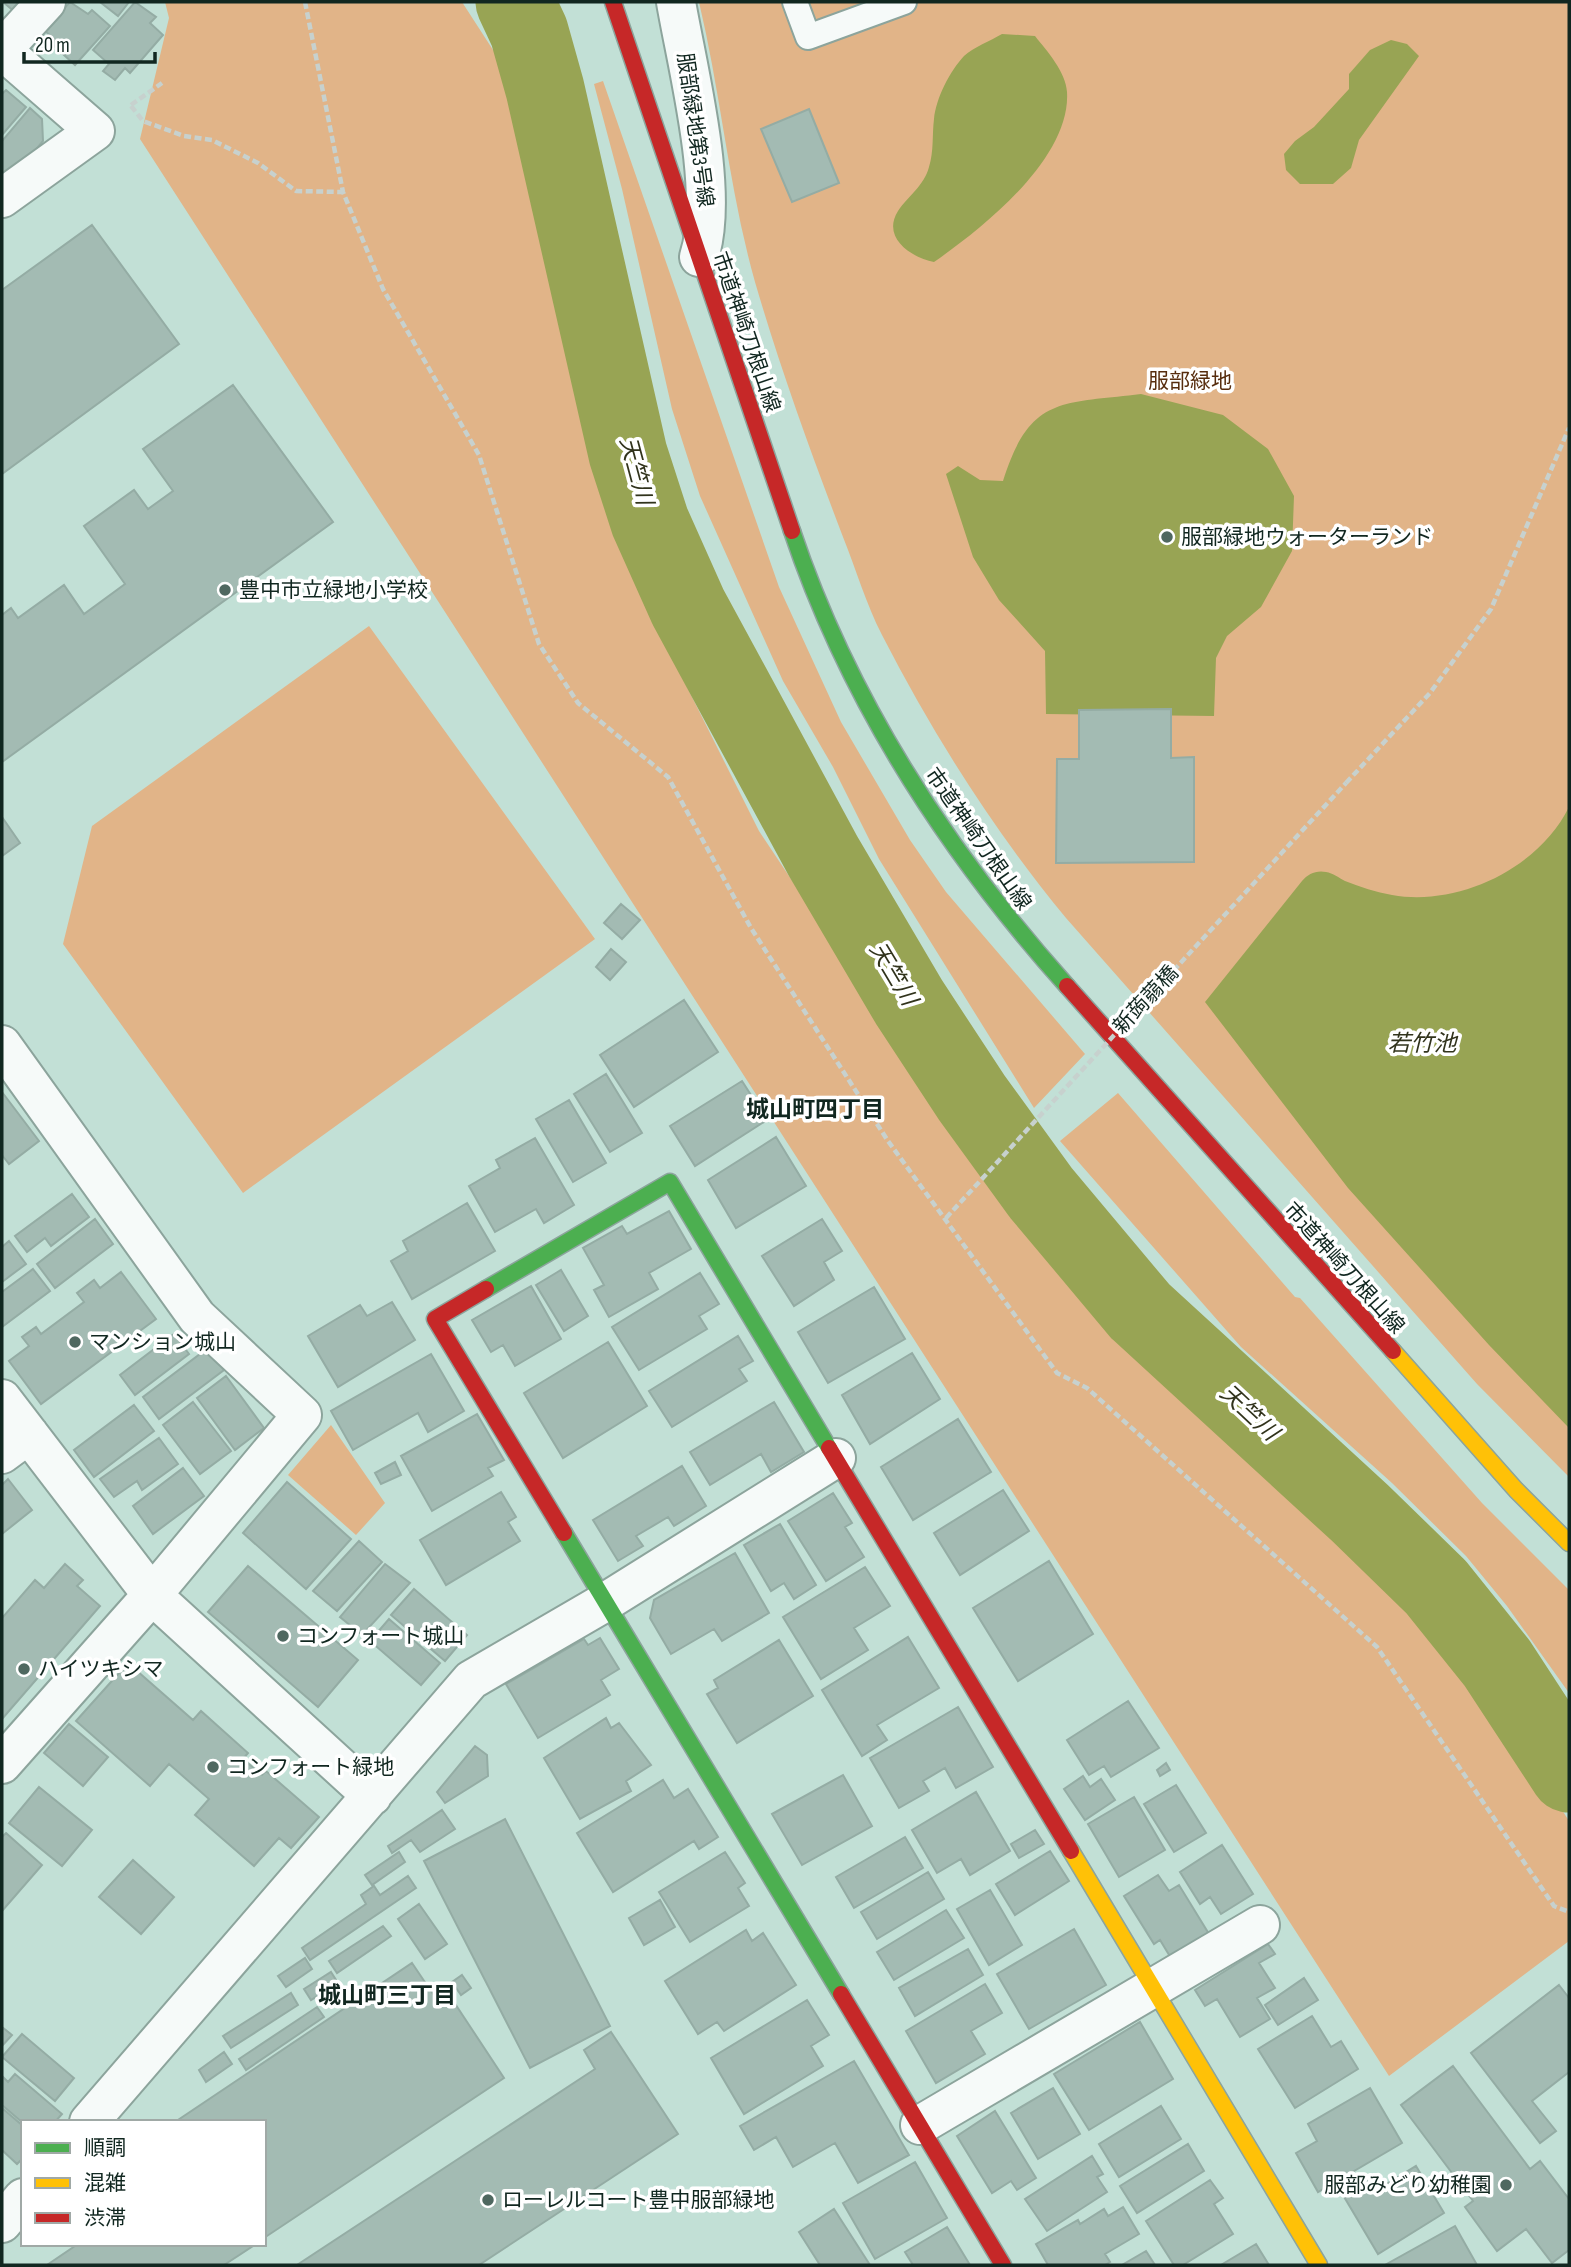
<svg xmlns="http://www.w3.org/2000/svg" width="1571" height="2267" viewBox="0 0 1571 2267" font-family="'Sofia Sans Condensed','Noto Sans JP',sans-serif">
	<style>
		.green { fill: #e1b488 }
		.water { fill: #98a454 }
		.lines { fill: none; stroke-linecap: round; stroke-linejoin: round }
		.stream { stroke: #98a454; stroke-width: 12 }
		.river { stroke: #98a454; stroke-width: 79 }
		.building { fill: #a3bbb3; stroke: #94aca4; stroke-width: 2 }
		.lane-casing { stroke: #8ca49c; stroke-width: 28 }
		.street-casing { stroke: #8ca49c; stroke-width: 42 }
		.fast-casing { stroke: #8ca49c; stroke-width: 19 }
		.slow-casing { stroke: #8ca49c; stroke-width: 19 }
		.jam-casing { stroke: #8ca49c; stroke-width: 19 }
		.path { stroke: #c7d1ce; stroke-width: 4.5; stroke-dasharray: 7 3.5; stroke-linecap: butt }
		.lane { stroke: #f6faf9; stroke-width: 24 }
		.street { stroke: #f6faf9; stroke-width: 38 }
		.fast { stroke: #4caf50; stroke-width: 16 }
		.slow { stroke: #ffc107; stroke-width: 16 }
		.jam { stroke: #c62828; stroke-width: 16 }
		.path-bridge { stroke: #c7d1ce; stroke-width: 4.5; stroke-dasharray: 7 3.5; stroke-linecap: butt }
		.poi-dot { fill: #4f6860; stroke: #fff; stroke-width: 2.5 }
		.labels { text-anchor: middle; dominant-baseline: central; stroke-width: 7; stroke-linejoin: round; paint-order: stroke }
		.street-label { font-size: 21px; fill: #112720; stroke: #fff }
		.park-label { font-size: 21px; fill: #572d0e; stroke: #fff }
		.poi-label { font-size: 21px; fill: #112720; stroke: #fff; text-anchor: start }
		.water-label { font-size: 23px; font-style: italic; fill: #31331c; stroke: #fff }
		.neighbourhood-label { font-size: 23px; font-weight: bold; fill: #112720; stroke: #fff }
	</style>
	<rect width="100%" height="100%" fill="#c2e0d6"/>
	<path class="green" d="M165 2H462L495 53 574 307 599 461 656 625 759 831 981 1164 1115 1327 1291 1486 1412 1608 1538 1772 1569 1821V1941L1389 2076 140 139 169 18Z
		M699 2H1569V1477L1477 1384 1066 918C994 831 934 736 882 635 866 604 856 569 843 537 811 453 780 368 755 282 729 190 721 94 699 2Z
		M603 81 779 587 841 722 910 840 946 892 1085 1054 1034 1108 879 859 833 767 783 681 700 496 672 409 622 189 594 84Z
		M369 626 595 939 243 1193 63 944 92 826Z
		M1118 1093 1295 1297 1300 1298 1482 1503 1569 1590V1693L1507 1606 1466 1556 1392 1483 1241 1347 1060 1141Z
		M331 1425 385 1503 356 1535 288 1475Z"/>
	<path class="water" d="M1002 34 1035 36C1047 51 1066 72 1067 92 1071 158 983 228 934 262 912 258 881 238 898 211 908 196 924 186 929 167 934 151 932 135 934 119 936 98 950 71 964 56 974 47 990 41 1002 34Z
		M1391 40 1407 44 1419 56 1359 140 1351 168 1333 184H1300L1286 170 1284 154 1295 141 1314 127 1349 89V74L1370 50Z
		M1141 394 1223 415 1268 449 1294 496 1292 551 1261 607 1227 636 1216 658 1214 716 1046 714 1045 651 999 600 973 557 946 474 958 466 980 480 1003 481C1030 395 1062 404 1141 394Z
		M1569 807V1428L1489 1345 1348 1188 1205 1002 1302 881C1308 874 1316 870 1326 872 1333 873 1339 878 1345 881 1360 887 1376 892 1392 895 1459 907 1539 868 1569 807Z"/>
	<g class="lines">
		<path class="stream" d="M525 21 552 2"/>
		<path class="river" d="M515 2 529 32 545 89 628 454 650 522 688 607 823 856 909 1002 972 1098 1041 1193 1140 1311 1360 1513 1436 1587 1497 1663 1569 1773"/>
	</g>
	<path class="building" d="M3 2H23L15 12Z
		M70 2 88 14 92 10 110 26 75 65 52 44 55 40 44 30Z
		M100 2H129L118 16Z
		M135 2 156 17 150 23 163 35 130 73 125 68 115 80 103 71 109 64 93 50Z
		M6 90 26 107 2 135V94Z
		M30 108 42 119 43 141 11 180 2 172V141Z
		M809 109 839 183 792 202 761 129Z
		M92 225 179 344 2 474V290Z
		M233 385 333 522 2 762V615L11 608 18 618 64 585 84 614 125 584 84 526 134 490 148 509 173 491 143 449Z
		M1171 709V758L1194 757V862L1056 863 1057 759H1079V710Z
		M2 817 20 843 2 856Z
		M621 904 640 920 622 939 604 923Z
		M611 949 626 962 610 980 596 967Z
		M684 1000 718 1052 634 1107 600 1055Z
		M606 1074 642 1133 610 1152 574 1094Z
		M742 1081 767 1120 695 1166 670 1126Z
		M2 1092 39 1141 9 1164 2 1155Z
		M569 1100 606 1163 573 1182 536 1119Z
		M776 1137 806 1186 736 1228 708 1180Z
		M535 1138 574 1205 544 1223 536 1209 495 1232 469 1186 500 1168 496 1160Z
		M72 1194 89 1217 51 1246 45 1238 27 1252 15 1236Z
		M467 1203 495 1251 412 1299 391 1261 408 1251 403 1241Z
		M669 1211 691 1249 649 1273 658 1289 609 1317 594 1290 604 1285 583 1248 622 1226 627 1234Z
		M95 1219 113 1244 55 1288 37 1264Z
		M822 1219 842 1251 824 1262 834 1280 794 1306 762 1256Z
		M9 1241 26 1264 2 1282V1247Z
		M33 1269 50 1291 2 1327V1292Z
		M561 1270 588 1316 564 1331 536 1285Z
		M121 1272 156 1319 41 1404 9 1361 29 1346 22 1337 36 1327 41 1334 84 1302 77 1293 94 1280 100 1288Z
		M700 1273 719 1304 699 1316 707 1329 639 1370 612 1327Z
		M531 1286 561 1339 515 1366 503 1345 491 1352 472 1320Z
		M874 1287 905 1339 828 1383 798 1332Z
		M392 1302 415 1340 338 1387 308 1336 360 1305 367 1316Z
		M174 1334 189 1354 135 1395 120 1375Z
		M738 1336 753 1361 739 1369 747 1381 672 1427 649 1391Z
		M608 1342 647 1406 563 1458 524 1393Z
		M208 1348 224 1370 159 1419 143 1397Z
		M912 1353 940 1399 870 1444 842 1395Z
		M431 1354 464 1411 428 1432 418 1413 353 1450 331 1411Z
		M226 1376 264 1428 235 1450 197 1398Z
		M193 1402 231 1451 200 1474 163 1425Z
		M774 1402 804 1452 771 1472 761 1454 710 1485 690 1452Z
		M134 1405 154 1431 94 1477 74 1450Z
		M477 1414 504 1460 488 1468 493 1476 432 1511 401 1456Z
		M958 1419 991 1472 913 1520 881 1467Z
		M159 1438 178 1464 142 1490 137 1481 114 1497 100 1479Z
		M395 1462 401 1475 381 1484 375 1473Z
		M682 1466 706 1506 674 1526 668 1517 636 1536 643 1546 618 1561 593 1520Z
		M183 1468 204 1496 153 1534 133 1506Z
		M8 1479 32 1510 2 1534V1485Z
		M287 1482 351 1539 306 1589 243 1533Z
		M1003 1490 1029 1531 960 1575 934 1533Z
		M501 1492 516 1517 508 1522 520 1541 446 1585 420 1540Z
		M833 1493 852 1523 845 1527 864 1557 826 1581 788 1521Z
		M780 1524 816 1585 794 1599 784 1583 771 1591 744 1545Z
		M359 1541 382 1562 337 1611 313 1591Z
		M735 1553 769 1613 722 1641 714 1629 671 1654 650 1618 654 1600Z
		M1049 1561 1093 1634 1018 1681 973 1608Z
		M65 1564 83 1580 77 1586 100 1606 2 1719V1618L35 1580 44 1588Z
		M385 1564 410 1583 362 1635 340 1617Z
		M248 1566 358 1660 318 1707 208 1612Z
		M865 1567 890 1606 854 1628 868 1650 821 1679 783 1617Z
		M414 1589 467 1635 445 1661 391 1615Z
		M389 1619 440 1663 421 1685 370 1641Z
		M908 1637 939 1688 877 1725 887 1740 862 1756 822 1690Z
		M600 1638 619 1669 601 1680 610 1695 538 1738 506 1684 584 1639 588 1645Z
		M779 1640 813 1696 737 1743 707 1694 718 1688 714 1680Z
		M128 1663 193 1720 201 1711 248 1753 243 1759 262 1775 266 1771 319 1817 291 1848 279 1838 254 1866 195 1815 209 1799 169 1764 150 1786 76 1721Z
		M1128 1701 1159 1748 1111 1777 1104 1766 1089 1775 1067 1740Z
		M958 1707 993 1767 956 1788 945 1768 923 1781 929 1791 899 1808 870 1758Z
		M606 1718 611 1728 619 1723 651 1765 626 1781 631 1791 580 1819 544 1758Z
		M69 1724 108 1757 83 1786 44 1753Z
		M475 1746 487 1755 488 1776 445 1803 437 1792Z
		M1166 1763 1170 1770 1160 1776 1157 1770Z
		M843 1775 872 1826 802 1865 772 1814Z
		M1083 1776 1090 1787 1101 1779 1115 1800 1085 1820 1064 1789Z
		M663 1780 674 1798 688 1789 718 1837 699 1849 694 1841 613 1892 577 1833Z
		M1176 1785 1206 1833 1174 1852 1144 1804Z
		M39 1787 92 1830 62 1866 9 1823Z
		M976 1792 1010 1851 970 1875 961 1859 937 1873 912 1830Z
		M1134 1797 1165 1850 1119 1877 1088 1824Z
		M442 1810 455 1829 420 1852 411 1840 392 1853 388 1846Z
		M505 1819 610 2026 530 2068 424 1861Z
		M1035 1830 1044 1844 1019 1858 1011 1844Z
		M6 1833 42 1865 2 1911V1837Z
		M905 1837 923 1868 854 1908 836 1877Z
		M1222 1845 1253 1894 1221 1914 1210 1897 1200 1904 1180 1872Z
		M1050 1851 1069 1881 1015 1915 996 1884Z
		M399 1852 405 1862 372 1885 365 1875Z
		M725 1852 745 1883 738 1888 749 1906 690 1942 659 1892Z
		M133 1860 174 1897 141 1934 99 1897Z
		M928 1872 944 1899 877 1939 861 1912Z
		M1158 1875 1169 1891 1179 1885 1209 1934 1171 1958 1160 1940 1154 1944 1124 1896Z
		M408 1876 416 1888 310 1960 302 1948 366 1904 361 1895 374 1886 380 1895Z
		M990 1890 1022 1945 989 1965 957 1909Z
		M660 1900 675 1927 644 1945 629 1918Z
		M419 1904 447 1944 425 1959 398 1919Z
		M946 1910 964 1938 894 1980 877 1952Z
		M383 1926 391 1936 337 1973 329 1961Z
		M1074 1929 1106 1985 1029 2029 997 1974Z
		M746 1930 752 1941 763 1933 796 1985 724 2031 717 2022 698 2034 665 1981Z
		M1268 1944 1275 1954 1259 1963 1275 1988 1257 1998 1270 2019 1240 2037 1217 1999 1205 2006 1195 1990Z
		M968 1949 983 1975 915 2016 899 1988Z
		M305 1958 312 1969 286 1987 278 1976Z
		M412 1963 437 2000 448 1993 504 2078 264 2238V2122H175Z
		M331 1972 338 1983 311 2000 304 1989Z
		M462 1975 471 1988 461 1995 452 1982Z
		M1304 1978 1318 2000 1278 2025 1265 2005Z
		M985 1984 1002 2013 971 2031 985 2054 936 2083 906 2031Z
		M1559 1985 1569 1998V2072L1532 2101 1556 2131 1540 2143 1471 2053Z
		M291 1993 298 2005 231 2048 223 2036Z
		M807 2000 829 2035 811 2046 823 2066 744 2114 711 2058Z
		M317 2007 324 2017 246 2070 239 2059Z
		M1312 2016 1331 2047 1341 2041 1358 2069 1295 2108 1258 2049Z
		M1140 2022 1173 2079 1089 2130 1054 2074Z
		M2 2027 12 2035 2 2046Z
		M611 2032 678 2134 479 2265H297L595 2069 584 2050Z
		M22 2034 74 2078 55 2101 2 2057Z
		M224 2052 232 2064 206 2082 199 2070Z
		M854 2061 909 2155 858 2183 835 2143 793 2167 776 2137 754 2150 740 2126Z
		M1453 2066 1530 2169 1540 2161 1569 2199V2250L1552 2263 1526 2229 1497 2251 1465 2207 1473 2201 1401 2105Z
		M15 2074 62 2114 55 2122 23 2123 2 2105V2076L8 2082Z
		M1053 2088 1080 2134 1038 2159 1011 2113Z
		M1370 2088 1402 2143 1318 2192 1296 2153 1317 2141 1308 2124Z
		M1161 2106 1181 2139 1119 2177 1099 2144Z
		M2 2108 23 2126V2158L17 2164 2 2150Z
		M995 2111 1036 2178 1017 2190 1011 2181 992 2193 957 2136Z
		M1188 2144 1204 2171 1137 2213 1120 2186Z
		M1092 2156 1103 2174 1097 2177 1107 2192 1047 2231 1025 2199Z
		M915 2162 947 2218 875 2259 843 2203Z
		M1416 2166 1444 2213 1378 2254 1343 2195 1369 2180 1375 2191Z
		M1210 2180 1223 2198 1214 2204 1233 2234 1183 2265H1174L1146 2221Z
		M1123 2207 1139 2234 1105 2254 1110 2262 1105 2265H1048L1036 2244 1078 2220 1080 2224 1104 2209 1108 2216Z
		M834 2209 870 2265H820L799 2232Z
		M1455 2226 1477 2265H1385Z
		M947 2227 970 2265H913L905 2252Z
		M78 2244H256L224 2265H47Z
		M1256 2244 1269 2265H1221Z
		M1146 2251 1155 2265H1122Z"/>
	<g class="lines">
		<g class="lane-casing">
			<path id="lane" d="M795 2 808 37 904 2"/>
		</g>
		<g class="street-casing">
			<path id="street" d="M676 2C688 71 720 193 699 257
				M2 50 95 131 2 198
				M2 50 46 2
				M2 1045 197 1317 302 1415 152 1595 2 1764
				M2 1399 152 1595 372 1796
				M2 1454 29 1434
				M89 2122 471 1680 607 1601 836 1458
				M920 2125 1260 1925
				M2 2223 23 2198"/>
		</g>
		<g class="fast-casing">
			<path id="fast" d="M792 531C849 701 948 853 1067 986
				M486 1289 670 1182 829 1448
				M564 1533 841 1994"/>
		</g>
		<g class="slow-casing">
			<path id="slow" d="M1393 1351 1516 1490 1569 1543
				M1071 1851 1319 2265"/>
		</g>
		<g class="jam-casing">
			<path id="jam" d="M613 2 792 531
				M1067 986 1393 1351
				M486 1289 435 1319 564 1533
				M829 1448 1071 1851
				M841 1994 1003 2265"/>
		</g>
		<path class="path" d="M305 2 343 192 383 289 479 455 539 644 578 703 668 777 751 928 888 1141 1057 1373 1087 1388 1377 1647 1554 1906 1569 1912
			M131 105 162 83
			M131 106 143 121 184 136 212 140 258 163 296 191 343 192
			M1346 783 1430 693 1491 609 1569 428"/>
		<use href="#lane" class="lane"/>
		<use href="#street" class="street"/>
		<use href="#fast" class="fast"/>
		<use href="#slow" class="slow"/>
		<use href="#jam" class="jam"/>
		<path class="path-bridge" d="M946 1218 1346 783"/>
	</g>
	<g class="poi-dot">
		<circle cx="1167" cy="537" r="7"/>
		<circle cx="225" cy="590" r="7"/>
		<circle cx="75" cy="1342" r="7"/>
		<circle cx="283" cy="1636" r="7"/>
		<circle cx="24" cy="1669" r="7"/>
		<circle cx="213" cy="1767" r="7"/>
		<circle cx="1506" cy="2185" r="7"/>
		<circle cx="488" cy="2200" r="7"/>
	</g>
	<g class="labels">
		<g class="street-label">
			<text transform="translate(695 130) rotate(82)">服部緑地第3号線</text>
			<text transform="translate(746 332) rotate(71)">市道神崎刀根山線</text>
			<text transform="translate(978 839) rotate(55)">市道神崎刀根山線</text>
			<text transform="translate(1146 1000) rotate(-47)">新蒟蒻橋</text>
			<text transform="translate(1344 1268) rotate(48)">市道神崎刀根山線</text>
		</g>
		<g class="park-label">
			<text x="1190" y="381">服部緑地</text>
		</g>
		<g class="poi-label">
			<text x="1181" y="537">服部緑地ウォーターランド</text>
			<text x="239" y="590">豊中市立緑地小学校</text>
			<text x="89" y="1342">マンション城山</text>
			<text x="297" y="1636">コンフォート城山</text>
			<text x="38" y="1669">ハイツキシマ</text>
			<text x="227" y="1767">コンフォート緑地</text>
			<text x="1492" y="2185" text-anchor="end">服部みどり幼稚園</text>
			<text x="502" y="2200">ローレルコート豊中服部緑地</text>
		</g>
		<g class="water-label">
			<text transform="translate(636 471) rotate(75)">天竺川</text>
			<text transform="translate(893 974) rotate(59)">天竺川</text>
			<text x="1422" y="1044">若竹池</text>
			<text transform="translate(1249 1413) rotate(43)">天竺川</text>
		</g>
		<g class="neighbourhood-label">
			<text x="815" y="1110">城山町四丁目</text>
			<text x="387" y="1996">城山町三丁目</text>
		</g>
	</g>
	<rect width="1571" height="2267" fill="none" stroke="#112720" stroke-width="7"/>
	<rect x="21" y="2120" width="245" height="126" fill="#ffffff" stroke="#a0a9a6" stroke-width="2"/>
	<rect x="35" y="2143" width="35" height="10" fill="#4caf50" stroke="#a0a9a6" stroke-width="2"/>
	<text x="84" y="2155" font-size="21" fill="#112720">順調</text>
	<rect x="35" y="2178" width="35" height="10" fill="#ffc107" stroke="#a0a9a6" stroke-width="2"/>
	<text x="84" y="2190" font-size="21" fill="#112720">混雑</text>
	<rect x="35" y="2213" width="35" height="10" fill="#c62828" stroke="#a0a9a6" stroke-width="2"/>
	<text x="84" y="2225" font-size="21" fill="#112720">渋滞</text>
	<path d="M24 52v10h131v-10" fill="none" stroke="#112720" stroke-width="3.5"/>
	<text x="35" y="52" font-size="21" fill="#112720" stroke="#ffffff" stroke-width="5" paint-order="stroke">20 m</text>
</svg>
